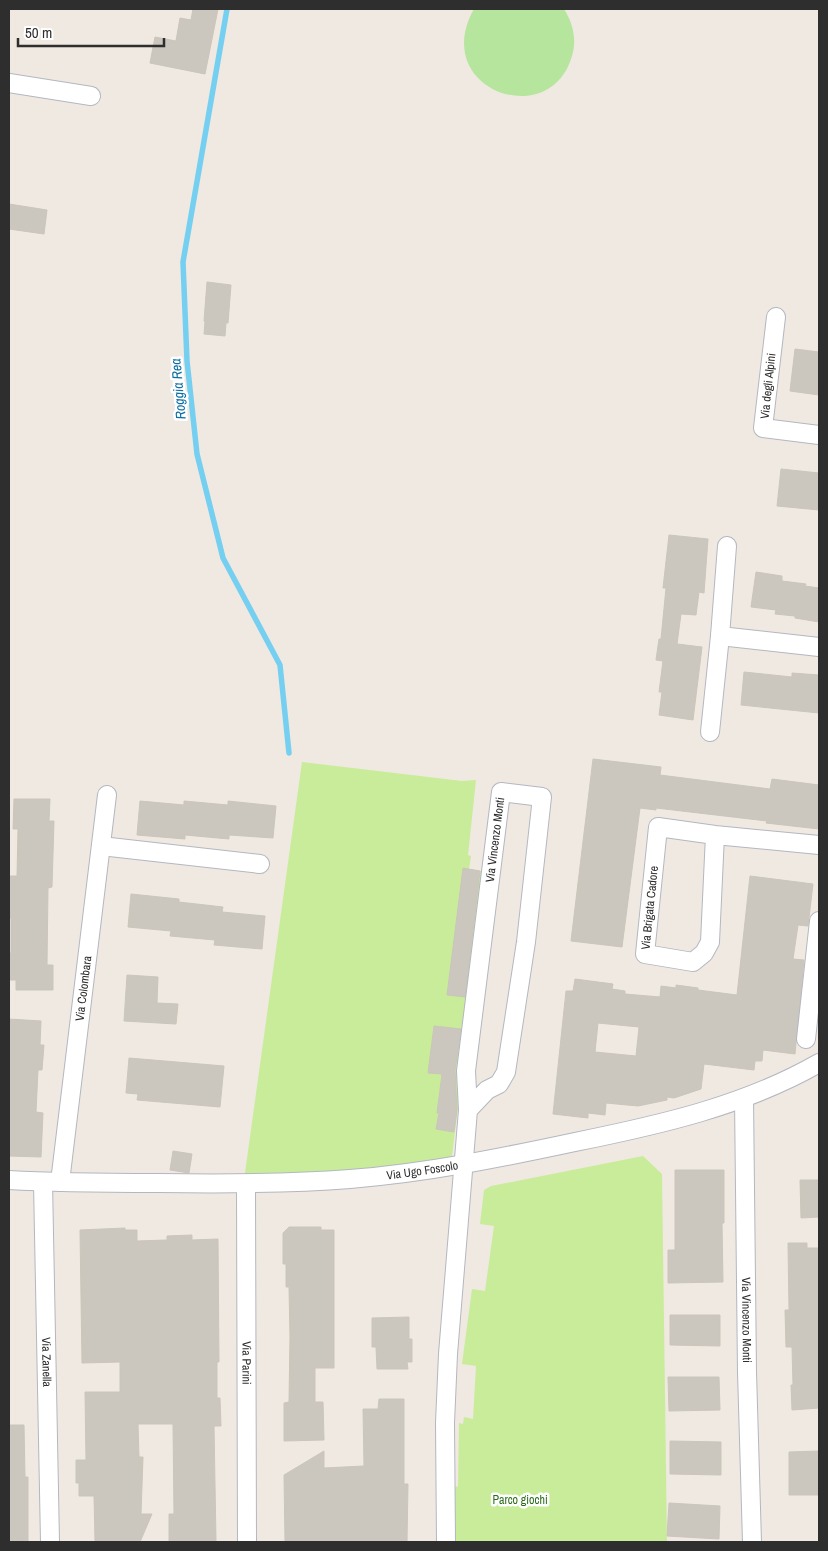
<svg xmlns="http://www.w3.org/2000/svg" width="828" height="1551" viewBox="0 0 828 1551" font-family="'Archivo Narrow',sans-serif">
	<style>
		.green { fill: #b6e59e }
		.pitch { fill: #c9ec9a }
		.lines { fill: none; stroke-linecap: round; stroke-linejoin: round }
		.stream { stroke: #75cff0; stroke-width: 5.5 }
		.building { fill: #cbc7bf; stroke: #cbc5ba; fill-rule: evenodd }
		.minor-casing { stroke: #b4b7c1; stroke-width: 20 }
		.minor { stroke: #fff; stroke-width: 18 }
		.labels { text-anchor: middle; dominant-baseline: central; stroke-width: 5; stroke-linejoin: round; paint-order: stroke }
		.street-label { font-size: 12px; fill: #2e2e2e; stroke: #fff }
		.park-label { font-size: 12px; fill: #2c6e1b; stroke: #fff }
		.water-label { font-size: 14px; font-style: italic; fill: #0d6fa3; stroke: #fff }
	</style>
	<rect width="100%" height="100%" fill="#efe9e1"/>
	<path class="green" d="M474 9H564C573 23 577 40 572 56 550 133 429 89 474 9Z"/>
	<path class="pitch" d="M302 762 462 781 476 780 468 855 471 856 469 869 487 872 452 1156 445 1163 244 1180Z
		M643 1156 662 1174 667 1542H455L454 1488 458 1486 459 1423 463 1424 464 1417 473 1419 476 1366 462 1364 472 1289 485 1291 494 1226 480 1224 484 1190 491 1186Z"/>
	<g class="lines">
		<path class="stream" d="M227 9 183 262 187 361 197 454 223 558 280 665 289 753"/>
	</g>
	<path class="building" d="M193 9H218L205 74 150 63 155 37 176 41 180 18 191 20Z
		M9 204 47 210 44 234 9 229Z
		M207 282 231 285 228 323H226L225 336 204 334 205 322 204 321Z
		M795 349 819 352V395L790 391Z
		M781 469 819 473V510L777 506Z
		M669 535 708 539 704 593 699 592 696 615 681 614 677 644 702 647 693 720 659 715 662 692H659L663 661 656 660 659 639H661L666 588H663Z
		M756 572 782 576V581L806 584 805 586 819 588V622L795 618V616L775 614 776 610 751 607Z
		M744 672 792 677V673L819 675V713L741 705Z
		M593 759 661 767 660 775 770 789 772 779 819 785V829L766 823 767 821 656 808V810L640 808 622 947 571 941Z
		M14 799H50L49 821H54L52 887 48 888 47 965H53V990H16V980H10L9 953H11V918H9V876H17L18 829H13Z
		M140 801 184 805V801L228 805V801L276 806 273 838 229 835V839L185 835V839L137 835Z
		M463 868 480 871 465 997 447 995Z
		M750 876 813 884 808 926 798 925 793 959 804 960 795 1054 763 1050 762 1061H755L754 1070 704 1064 701 1089 674 1098 667 1097V1100L638 1106 606 1103 605 1115 588 1113V1118L553 1114 566 991H573L575 979 613 984 612 989 625 991V994L660 997 661 986 676 988V985L698 988V990L737 995ZM598 1023 639 1027 636 1056 595 1052Z
		M131 894 179 899V902L223 907 222 912 265 916 262 949 214 945 215 940 170 936 171 931 128 927Z
		M127 975 158 977 157 1003 178 1004 176 1024 124 1021Z
		M9 1019 41 1021 40 1045H44L42 1070H38L36 1112 43 1113 41 1157 9 1156Z
		M434 1026 461 1029 455 1070 457 1110 454 1132 436 1129 439 1113H437L442 1074 428 1073Z
		M129 1058 224 1066 220 1107 137 1100 138 1094 126 1093Z
		M173 1151 192 1154 189 1173 170 1170Z
		M675 1170H724V1223H722L723 1282 668 1283V1250H675Z
		M800 1180H819V1217L801 1218Z
		M289 1227H321V1230H334V1368H315V1402H323L324 1440 284 1441V1403L289 1402 290 1337 289 1287H286V1264H283V1233Z
		M125 1228V1230H137V1241L167 1240V1236L192 1235V1240L218 1239 219 1362H217V1398H220L221 1426H214L216 1542H169V1514H174L173 1424H138L139 1457H143L141 1514H152L140 1542H95L94 1496H79V1483H76V1460H86L85 1392H120V1362L82 1363 80 1230Z
		M788 1243H807V1248H819V1408L792 1410 791 1385H793L792 1347H786L785 1310H789Z
		M670 1315H720V1346L670 1345Z
		M409 1317V1339H412V1362H407L408 1369H377L376 1347H372V1318Z
		M668 1377H719L720 1410 669 1411Z
		M379 1399H404V1484H408L407 1542H285L284 1475 324 1451V1468L364 1466 363 1409H378Z
		M9 1425H24L25 1477H28V1542H9Z
		M670 1441 721 1442V1475L670 1474Z
		M819 1451 818 1495H789V1452Z
		M669 1503 720 1506 719 1539 667 1536Z"/>
	<g class="lines">
		<g class="minor-casing">
			<g id="minor">
				<path d="M9 83 91 96"/>
				<path d="M776 317 763 428 819 435"/>
				<path d="M727 546 720 636 819 647"/>
				<path d="M710 732 720 636"/>
				<path id="s1" d="M715 835 710 942 704 953 693 962 645 954 658 827 715 835 819 845"/>
				<path d="M101 846 260 864"/>
				<path d="M806 1039 819 921"/>
				<path id="s2" d="M744 1098 747 1372 752 1542"/>
				<path id="s3" d="M9 1180C59 1183 108 1183 158 1183 222 1184 286 1184 350 1179 426 1173 500 1158 575 1142 659 1125 744 1106 819 1063"/>
				<path id="s4" d="M43 1182 50 1542"/>
				<path id="s5" d="M60 1182 107 795"/>
				<path id="s6" d="M246 1184 247 1542"/>
				<path id="s7" d="M446 1542 445 1423 448 1354 468 1110 466 1071 501 792 542 797 526 942 506 1072 499 1084 487 1090 468 1110"/>
			</g>
		</g>
		<use href="#minor" class="minor"/>
	</g>
	<g class="labels">
		<g class="street-label">
			<text transform="translate(768 386) rotate(-84)">Via degli Alpini</text>
			<text stroke="none"><textPath href="#s7" startOffset="705">Via Vincenzo Monti</textPath></text>
			<text stroke="none"><textPath href="#s1" startOffset="229">Via Brigata Cadore</textPath></text>
			<text stroke="none"><textPath href="#s5" startOffset="195">Via Colombara</textPath></text>
			<text stroke="none"><textPath href="#s3" startOffset="414">Via Ugo Foscolo</textPath></text>
			<text stroke="none"><textPath href="#s2" startOffset="222">Via Vincenzo Monti</textPath></text>
			<text stroke="none"><textPath href="#s4" startOffset="180">Via Zanella</textPath></text>
			<text stroke="none"><textPath href="#s6" startOffset="179">Via Parini</textPath></text>
		</g>
		<g class="park-label">
			<text x="520" y="1500">Parco giochi</text>
		</g>
		<g class="water-label">
			<text transform="translate(178 389) rotate(-95)">Roggia Rea</text>
		</g>
	</g>
	<rect width="828" height="1551" fill="none" stroke="#2e2e2e" stroke-width="20"/>
	<path d="M18 38v8h146v-8" fill="none" stroke="#2e2e2e" stroke-width="2.5"/>
	<text x="25" y="38" font-size="15" fill="#2e2e2e" stroke="#ffffff" stroke-width="4" paint-order="stroke">50 m</text>
</svg>
